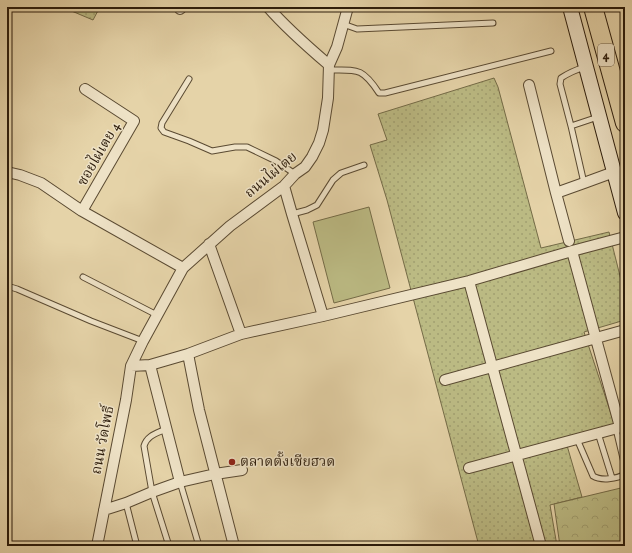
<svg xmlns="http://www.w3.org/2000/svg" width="632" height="553" viewBox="0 0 632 553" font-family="'IM FELL English','Noto Serif Thai',serif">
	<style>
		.grass { fill: url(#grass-dots); stroke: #746b47 }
		.forest { fill: url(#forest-crowns); stroke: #746b47 }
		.pitch { fill: #bbba83; stroke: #746b47 }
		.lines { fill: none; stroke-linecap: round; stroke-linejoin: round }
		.lane-casing { stroke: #5a4a32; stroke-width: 7 }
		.street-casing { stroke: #5a4a32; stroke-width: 12 }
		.secondary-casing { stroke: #2c1c0b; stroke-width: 16 }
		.highway-casing { stroke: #2c1c0b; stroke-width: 20 }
		.lane { stroke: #eee2c6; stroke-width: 5 }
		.street { stroke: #eee2c6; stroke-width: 10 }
		.secondary { stroke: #eee2c6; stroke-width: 14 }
		.highway { stroke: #e5d3a8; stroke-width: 18 }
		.poi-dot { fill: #8f2418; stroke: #eee2c6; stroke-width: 1.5 }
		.labels { text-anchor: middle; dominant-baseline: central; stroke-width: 3; stroke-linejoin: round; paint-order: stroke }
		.shield { fill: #eee2c6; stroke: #665743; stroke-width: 1 }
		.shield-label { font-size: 13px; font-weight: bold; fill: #2c1c0b }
		.street-label { font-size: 14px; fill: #2c1c0b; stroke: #eee2c6 }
		.poi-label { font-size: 14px; fill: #2c1c0b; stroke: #eee2c6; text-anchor: start }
	</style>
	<defs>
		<pattern id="grass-dots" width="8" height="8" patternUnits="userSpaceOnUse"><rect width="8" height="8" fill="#bbba83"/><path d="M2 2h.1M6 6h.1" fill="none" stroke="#a19f70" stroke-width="1.8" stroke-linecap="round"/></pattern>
		<pattern id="forest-crowns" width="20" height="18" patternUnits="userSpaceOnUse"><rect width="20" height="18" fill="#bbba83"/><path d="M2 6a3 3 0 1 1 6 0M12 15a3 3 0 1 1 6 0" fill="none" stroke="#a19f70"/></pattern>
	</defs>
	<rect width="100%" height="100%" fill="#e5d3a8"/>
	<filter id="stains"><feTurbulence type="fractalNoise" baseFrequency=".005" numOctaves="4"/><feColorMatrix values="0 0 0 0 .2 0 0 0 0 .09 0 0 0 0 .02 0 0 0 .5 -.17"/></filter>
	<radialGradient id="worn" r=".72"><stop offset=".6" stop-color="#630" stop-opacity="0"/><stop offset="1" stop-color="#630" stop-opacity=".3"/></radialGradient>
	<path class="grass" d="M62 7H100L93 20Z
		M494 78 498 87 541 248 609 232 625 296V320L584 332 616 429 566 442 582 497 550 505 557 546H479L387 200 370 145 387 140 378 114Z"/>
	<path class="forest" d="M625 487V546H560L554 504Z"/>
	<path class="pitch" d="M369 207 390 288 334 303 313 222Z"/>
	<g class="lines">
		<g class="lane-casing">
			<path id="lane" d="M343 24 357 29 493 23
				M329 70C357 70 362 67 379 93H385L551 51
				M189 79 162 123 161 128 164 132 189 141 212 151 235 147H247L276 161 295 174
				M571 126 598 117
				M584 183 571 126 560 84 561 78C570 72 575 70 585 67
				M292 214 307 210 317 205 333 180 341 173 364 165
				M83 277 157 315
				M7 286 17 289 91 321 143 341
				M166 429C158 433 147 435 144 446L152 492 169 546
				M616 429 625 467
				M598 433 612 478
				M577 439 593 476C601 481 617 479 625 474
				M180 482 199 546
				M126 503 137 546"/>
		</g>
		<g class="street-casing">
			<path id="street" d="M268 7C286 28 308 47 329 65
				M180 9 182 7
				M529 85 556 193 584 183 614 172
				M7 172 20 175 41 183 82 211 183 268
				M284 186 292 214 323 316
				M556 193 569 241
				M82 211 134 121 85 89
				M209 244 241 334
				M572 251 620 427
				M469 281 541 546
				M188 354 199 410 234 546
				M150 365 180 482
				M131 366 150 365 188 354 241 334 323 316 469 281 572 251 625 237
				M445 380 625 330
				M469 468 625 426
				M104 510 126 503 152 492 180 482 215 474 242 470
				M97 546 126 400 131 366 143 341 183 268 230 226 284 186 295 174 305 167 312 157 319 143 323 130 328 98 329 65 337 47 348 7"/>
		</g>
		<g class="secondary-casing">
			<path id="secondary" d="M570 7 625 213"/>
		</g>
		<g class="highway-casing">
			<path id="highway" d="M593 7 625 123"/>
		</g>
		<use href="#lane" class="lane"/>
		<use href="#street" class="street"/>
		<use href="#secondary" class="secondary"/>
		<use href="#highway" class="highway"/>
	</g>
	<circle class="poi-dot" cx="232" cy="462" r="4"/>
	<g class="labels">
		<rect class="shield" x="598" y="44" width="16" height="22" rx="3"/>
		<g class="shield-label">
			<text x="606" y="55">4</text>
		</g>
		<g class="street-label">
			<text transform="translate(99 154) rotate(-60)">ซอยไผ่เตย 4</text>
			<text transform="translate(271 175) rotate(-40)">ถนนไผ่เตย</text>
			<text transform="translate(103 440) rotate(-79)">ถนน วัดโพธิ์</text>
		</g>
		<g class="poi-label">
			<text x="240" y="462">ตลาดตั้งเซียฮวด</text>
		</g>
	</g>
	<rect width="632" height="553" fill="none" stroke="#e5d3a8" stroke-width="24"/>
	<rect x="8" y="8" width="616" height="537" fill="none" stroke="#2c1c0b" stroke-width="2"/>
	<rect x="12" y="12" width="608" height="529" fill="none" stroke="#2c1c0b"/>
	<rect width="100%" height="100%" filter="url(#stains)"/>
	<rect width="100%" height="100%" fill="url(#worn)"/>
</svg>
